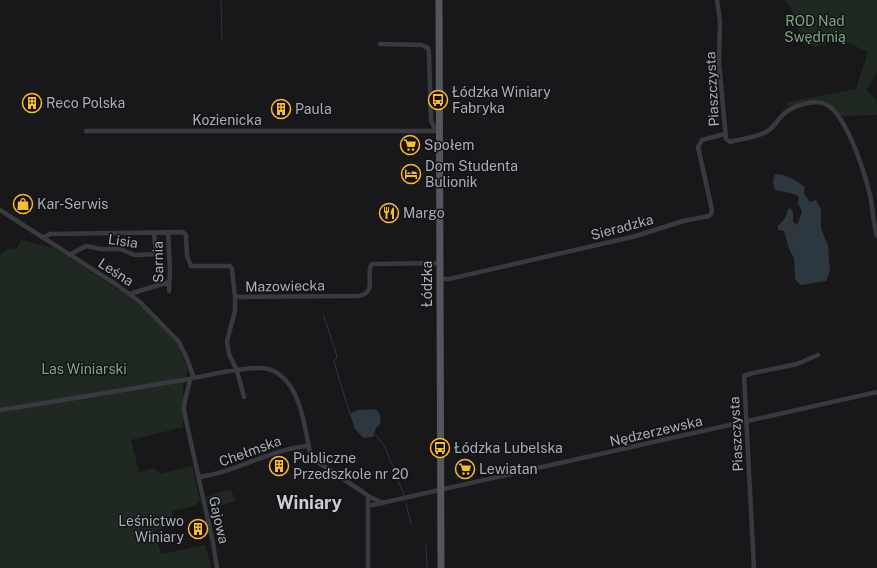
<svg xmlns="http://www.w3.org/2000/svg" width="877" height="568" viewBox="0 0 877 568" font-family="'Public Sans',sans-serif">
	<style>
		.green { fill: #1f2921 }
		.water { fill: #2d373f }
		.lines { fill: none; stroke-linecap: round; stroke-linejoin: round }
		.stream { stroke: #2d373f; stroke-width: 1 }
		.minor { stroke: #393a3f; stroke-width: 4.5 }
		.primary { stroke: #54565f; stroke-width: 7 }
		.labels { text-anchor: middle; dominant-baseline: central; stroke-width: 3; stroke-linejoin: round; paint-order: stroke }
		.park-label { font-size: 14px; fill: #80a683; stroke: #131315 }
		.street-label { font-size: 14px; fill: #a9aebb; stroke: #131315 }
		.poi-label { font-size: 14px; fill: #a9aebb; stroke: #131315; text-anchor: start }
		.district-label { font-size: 18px; font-weight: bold; fill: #cbced6; stroke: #131315 }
	</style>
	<rect width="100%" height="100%" fill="#18181a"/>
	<path class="green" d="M784 0H877V73L874 76 867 90 877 101V115L841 116 825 101 787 106V102L856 89 868 52 842 40 814 47 802 42 791 8Z
		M21 240 54 248 128 296 144 309 177 343 188 370 183 386V427L131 440 139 472 155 468 160 474 192 466 200 500 195 506 172 511 173 525 154 531 161 554 205 545 211 565 210 568H0V255L9 248 16 249Z
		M231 489 235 501 211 509 206 497Z"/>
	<path class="water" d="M775 174C787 174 795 180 805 187L804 194 810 202 816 200 821 210V228L828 246 830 271 826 281 800 285 795 279 794 258 789 249 784 231 778 230V226L785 218 789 207 793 212V222L797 225 802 212 798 203 799 197 794 194 775 190 773 181Z
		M374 409C381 412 381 418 380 424L376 428 373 437 363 438 355 429 350 414 358 410Z"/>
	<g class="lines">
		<path class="stream" d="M221 0 222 41
			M323 314 337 356 334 362 350 414
			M375 434 385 447 404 495
			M406 503 411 524
			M426 545 427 568"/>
		<path class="minor" d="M717 0 720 21 719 63 726 139 730 142 733 141C744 139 758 137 768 131 778 123 782 111 795 107 803 104 816 100 825 104 847 113 869 183 872 206 873 217 874 225 877 236
			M380 44 422 45 428 48 429 53 431 121 436 131
			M86 131H439
			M0 210 117 285 140 302 179 342 187 359 194 378
			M168 232 170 271 169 291
			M43 238 50 234 183 232 186 235 187 256 191 266H230L232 269 235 297V311L227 341 229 354 237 371 244 397
			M69 255 86 246 101 249H120L135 255 156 254 154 233
			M440 279H449L636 236 683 221 709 216 711 214 712 210 698 147 702 140 725 134
			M130 294 139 291 169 282
			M235 297 359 296C379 291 364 274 372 264L440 263
			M190 379C189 390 183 400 184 411L213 543 217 568
			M0 410C59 401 118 391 177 381 204 377 232 368 260 368 267 368 275 371 280 375 301 390 305 429 310 452L313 459 363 492 368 496 383 503
			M199 477C237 472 270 449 308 446
			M368 496V568
			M368 506 877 392
			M754 568 744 376 753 373 797 364 818 355"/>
		<path class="primary" d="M439 0 441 568"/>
	</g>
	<defs>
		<g id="bus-ring" transform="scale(1)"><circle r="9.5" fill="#131315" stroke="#fbbb2f" stroke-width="1.5"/><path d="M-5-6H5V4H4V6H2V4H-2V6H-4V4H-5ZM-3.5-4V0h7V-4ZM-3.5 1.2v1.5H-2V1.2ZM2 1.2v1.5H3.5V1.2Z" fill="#fbbb2f"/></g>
		<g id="building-ring" transform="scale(1)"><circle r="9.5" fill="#131315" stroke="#fbbb2f" stroke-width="1.5"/><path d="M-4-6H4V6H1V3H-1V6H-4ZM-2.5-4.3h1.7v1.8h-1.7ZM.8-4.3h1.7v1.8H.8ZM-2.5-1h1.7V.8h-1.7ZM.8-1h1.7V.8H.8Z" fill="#fbbb2f"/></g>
		<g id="supermarket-ring" transform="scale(1)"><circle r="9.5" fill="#131315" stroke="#fbbb2f" stroke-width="1.5"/><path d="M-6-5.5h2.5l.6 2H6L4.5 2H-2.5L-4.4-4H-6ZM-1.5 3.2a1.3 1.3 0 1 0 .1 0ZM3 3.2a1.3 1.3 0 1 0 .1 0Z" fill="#fbbb2f"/></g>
		<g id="hotel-ring" transform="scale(1)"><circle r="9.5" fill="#131315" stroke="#fbbb2f" stroke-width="1.5"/><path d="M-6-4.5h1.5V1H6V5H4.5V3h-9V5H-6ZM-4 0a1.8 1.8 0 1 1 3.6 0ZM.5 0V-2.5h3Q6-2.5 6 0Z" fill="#fbbb2f"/></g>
		<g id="shop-ring" transform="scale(1)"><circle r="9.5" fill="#131315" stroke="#fbbb2f" stroke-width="1.5"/><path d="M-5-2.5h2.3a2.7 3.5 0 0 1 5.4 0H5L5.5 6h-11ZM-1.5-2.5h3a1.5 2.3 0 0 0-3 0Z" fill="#fbbb2f"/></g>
		<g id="restaurant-ring" transform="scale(1)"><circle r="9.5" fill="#131315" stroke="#fbbb2f" stroke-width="1.5"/><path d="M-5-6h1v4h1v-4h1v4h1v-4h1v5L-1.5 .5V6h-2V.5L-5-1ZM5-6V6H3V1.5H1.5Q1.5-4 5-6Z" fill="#fbbb2f"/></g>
	</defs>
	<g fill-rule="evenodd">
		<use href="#bus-ring" x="438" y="100"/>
		<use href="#building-ring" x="32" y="103"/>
		<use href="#building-ring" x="281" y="109"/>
		<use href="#supermarket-ring" x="410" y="145"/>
		<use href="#hotel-ring" x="411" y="174"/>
		<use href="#shop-ring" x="23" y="204"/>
		<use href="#restaurant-ring" x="389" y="213"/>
		<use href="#bus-ring" x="440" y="448"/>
		<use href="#building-ring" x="279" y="466"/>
		<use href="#supermarket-ring" x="465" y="469"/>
		<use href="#building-ring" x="198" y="529"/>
	</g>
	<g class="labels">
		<g class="park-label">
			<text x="815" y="21">ROD Nad<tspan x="815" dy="16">Swędrnią</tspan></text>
			<text x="84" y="369">Las Winiarski</text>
		</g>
		<g class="street-label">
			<text transform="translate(712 89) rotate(-93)">Piaszczysta</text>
			<text x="227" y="120">Kozienicka</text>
			<text transform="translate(622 227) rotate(-15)">Sieradzka</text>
			<text transform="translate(123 241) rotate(8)">Lisia</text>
			<text transform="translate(158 262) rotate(-91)">Sarnia</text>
			<text transform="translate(116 272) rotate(33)">Leśna</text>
			<text transform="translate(427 284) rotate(-90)">Łódzka</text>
			<text transform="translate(285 286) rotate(-1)">Mazowiecka</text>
			<text transform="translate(656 431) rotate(-13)">Nędzerzewska</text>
			<text transform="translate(736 434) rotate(-93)">Piaszczysta</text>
			<text transform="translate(250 451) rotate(-20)">Chełmska</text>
			<text transform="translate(219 520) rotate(77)">Gajowa</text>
		</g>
		<g class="poi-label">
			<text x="452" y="92">Łódzka Winiary<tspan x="452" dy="16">Fabryka</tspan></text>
			<text x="46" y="103">Reco Polska</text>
			<text x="295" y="109">Paula</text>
			<text x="424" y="145">Społem</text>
			<text x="425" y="166">Dom Studenta<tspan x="425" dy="16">Bulionik</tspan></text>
			<text x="37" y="204">Kar-Serwis</text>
			<text x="403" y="213">Margo</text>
			<text x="454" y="448">Łódzka Lubelska</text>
			<text x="293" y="458">Publiczne<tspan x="293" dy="16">Przedszkole nr 20</tspan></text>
			<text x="479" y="469">Lewiatan</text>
			<text x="184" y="521" text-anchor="end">Leśnictwo<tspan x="184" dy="16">Winiary</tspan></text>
		</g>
		<g class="district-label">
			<text x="309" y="502">Winiary</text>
		</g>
	</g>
</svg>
